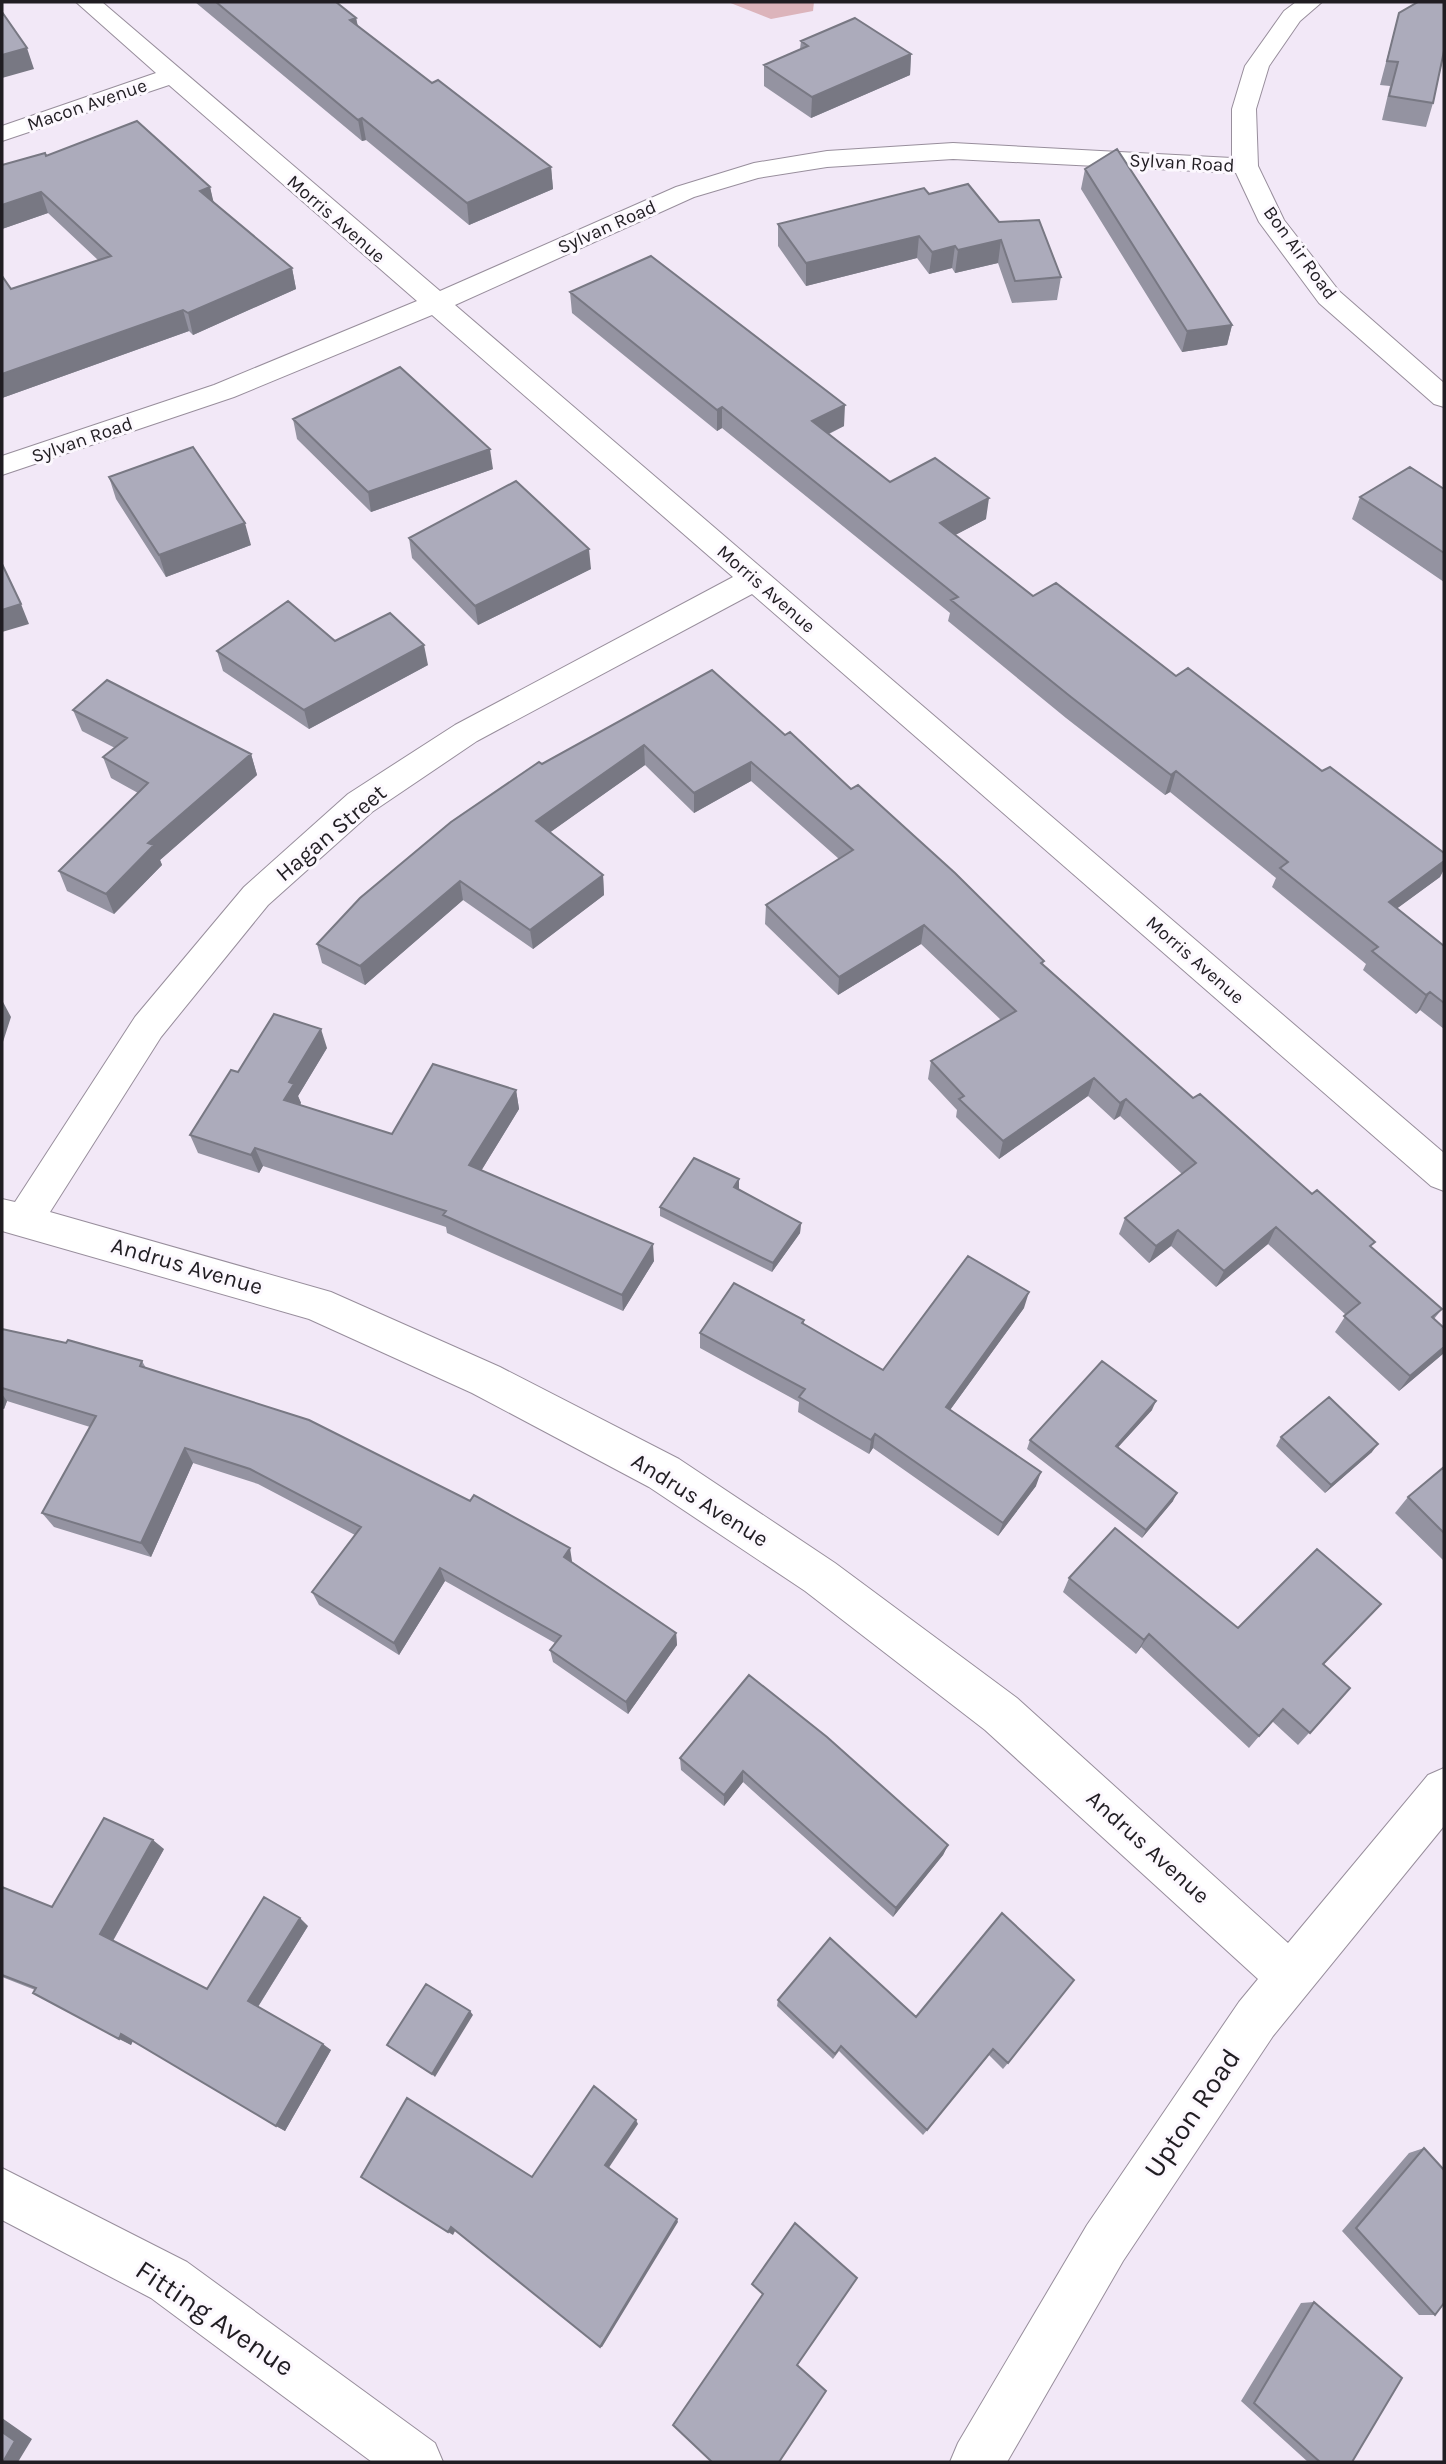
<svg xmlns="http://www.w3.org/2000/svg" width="1446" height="2464" viewBox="0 0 1446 2464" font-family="Karla,sans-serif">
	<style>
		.green { fill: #dcb4bb }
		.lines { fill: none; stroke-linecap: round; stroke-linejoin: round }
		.minor-casing { stroke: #988e9c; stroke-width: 2 }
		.minor { fill: #fff; fill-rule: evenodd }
		.wall { fill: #9493a1 }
		.shaded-wall { fill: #787883 }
		.building { fill: #acabbb; stroke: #787883; stroke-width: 2 }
		.labels { text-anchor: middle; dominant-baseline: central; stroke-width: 6; stroke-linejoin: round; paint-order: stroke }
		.far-street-label { font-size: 19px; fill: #201d22; stroke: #fcf8fe }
		.street-label { font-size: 23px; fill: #201d22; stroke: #fcf8fe }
		.near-street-label { font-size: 28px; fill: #201d22; stroke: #fcf8fe }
	</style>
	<rect width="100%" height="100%" fill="#f2e8f7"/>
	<path class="green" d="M728 2H814L813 11 771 19Z"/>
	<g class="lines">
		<g class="minor-casing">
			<path id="minor" d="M76 2H102L440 291 676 187 754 163 827 151 953 143 1232 158V109L1245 66 1284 11 1296 2H1322L1300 21 1269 66 1256 109 1258 166 1284 220 1339 291 1444 383V407L1434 404 1319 303 1259 222 1236 173 953 159 827 167 758 178 694 197 455 305 1444 1153V1191L1431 1186 752 594 477 741 372 812 268 905 161 1037 50 1212 331 1292 500 1367 679 1459 835 1563 1017 1698 1288 1943 1428 1775 1444 1768V1826L1273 2036 1123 2261 1007 2462H950L958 2443 1087 2225 1239 2002 1258 1979 985 1730 805 1591 649 1487 472 1393 309 1319 2 1231V1199L15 1202 135 1017 244 887 348 794 455 725 733 577 432 315 234 397 2 475V456L214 385 417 301 169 85 2 141V126L156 73Z
				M2 2168 187 2262 435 2443 443 2462H372L151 2298 2 2220Z"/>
		</g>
		<use href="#minor" class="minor"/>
	</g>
	<path class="wall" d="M195 2H336L356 18 358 26 432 83 551 167 553 189 469 225 366 140 362 141Z
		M1444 2V54L1433 103 1426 127 1382 120 1390 86 1380 85 1399 13Z
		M801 41 911 54 910 75 811 118 764 86V65L800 49Z
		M46 156 210 187 213 202 292 268 296 289 193 335 189 331 2 398V276L11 289 98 260 48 213 2 229Z
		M1085 169 1232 325 1227 345 1182 352 1081 189Z
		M929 194 999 222 1061 277 1057 300 1012 303 998 263 955 273 952 268 929 274 917 258 806 286 778 246V224Z
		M570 292 844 426 829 434 890 482 986 519 955 535 1033 596 1176 676 1444 853V869L1440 877 1397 908 1444 946V1029L1420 1010 1416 1014 1363 970 1366 964 1272 887 1276 878 1170 792 1165 795 1066 718 948 621 950 613 722 428 717 431 572 313Z
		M293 419 493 469 371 512 297 439Z
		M109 477 251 545 166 577 116 499Z
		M1444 489V582L1352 519 1360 497Z
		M409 538 591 569 478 625 412 558Z
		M217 651 428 665 309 729 223 671Z
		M712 670 785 735 851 789 1044 961 1043 964 1193 1098 1372 1248 1442 1309 1434 1319 1444 1328V1353L1399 1391 1335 1332 1346 1315 1268 1244 1216 1287 1171 1246 1149 1263 1119 1234 1125 1218 1182 1174 1120 1116 1114 1120 1088 1096 999 1159 956 1117 957 1110 928 1079 931 1061 1001 1020 921 944 838 995 765 924 766 905 839 859 751 781 694 813 645 765 550 832 603 875 604 895 533 949 463 900 365 985 322 963 317 944 542 764Z
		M73 710 251 754 257 775 160 860 162 865 114 914 67 891 59 871 138 793 111 778 103 757 115 748 82 731Z
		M327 1048 298 1096 301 1103 299 1105 392 1134 516 1090 519 1109 481 1171 654 1261 623 1311 447 1233 446 1227 263 1166 259 1173 198 1153 190 1135 238 1072Z
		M739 1179V1190L801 1223 800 1233 772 1272 660 1216V1207Z
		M1024 1308 950 1410 1036 1486 998 1536 873 1448 869 1454 798 1412 799 1402 700 1348V1333L804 1320V1325L883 1370Z
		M2 1329 142 1361 146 1368 572 1561V1562L676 1633 677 1645 628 1714 553 1662 550 1650 555 1643 445 1581 399 1655 319 1605 312 1592 355 1535 258 1484 193 1463 151 1557 54 1527 42 1513 90 1427 7 1401 4 1409H2Z
		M1152 1410 1118 1447 1173 1501 1142 1538 1027 1449 1030 1440Z
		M1281 1437 1372 1452 1325 1493 1276 1446Z
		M1444 1467V1561L1395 1513 1408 1497Z
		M1069 1578 1238 1628 1381 1604 1323 1665 1350 1688 1298 1745 1272 1721 1249 1748 1141 1647 1136 1654 1063 1592Z
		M749 1675 948 1845 943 1855 893 1917 743 1782 724 1806 681 1770 680 1758Z
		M164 1849 113 1941 207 1989 308 1926 258 2007 331 2050 285 2131 133 2041 131 2045 35 1990 2 1977V1887L52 1907Z
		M1002 1913 1008 2063 1003 2069 989 2055 923 2135 839 2051 833 2059 777 2006 778 2000 916 2017Z
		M1424 2148 1435 2315H1419L1342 2231 1409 2153Z
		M1314 2302 1352 2462H1308L1241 2401 1301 2303Z"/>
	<path class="shaded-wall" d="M356 18 360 39 350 20Z
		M27 48 34 69 2 78V55Z
		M911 54 910 75 811 118 812 97Z
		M362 118 366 140 362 141 358 120Z
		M551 167 553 189 469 225 467 203Z
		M210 187 215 208 200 191Z
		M41 192 48 213 2 229V205Z
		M919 236 917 258 806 286V263Z
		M1001 240 998 263 955 273 958 250Z
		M955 246 952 268 929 274 932 252Z
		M292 268 296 289 193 335 188 313Z
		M183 310 189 331 2 398V374Z
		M1232 325 1227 345 1182 352 1187 331Z
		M845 405 844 426 811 442 812 421Z
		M722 407V428L717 431V410Z
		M490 449 493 469 371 512 368 492Z
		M989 498 986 519 938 544 940 523Z
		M245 523 251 545 166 577 159 555Z
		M589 549 591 569 478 625 475 606Z
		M21 604 29 624 2 632V610Z
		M424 645 428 665 309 729 304 710Z
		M644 745 645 765 538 841 536 821Z
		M251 754 257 775 160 860 162 865 114 914 106 894 148 843Z
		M751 762V781L694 813V793Z
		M1176 771 1170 792 1165 795 1171 775Z
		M1444 861V869L1440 877 1380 921 1389 902Z
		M603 875 604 895 533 949 530 930Z
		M460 881 463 900 365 985 360 966Z
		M924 925 921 944 838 995 839 977Z
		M1430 992 1420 1010 1416 1014 1426 995Z
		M2 1000 11 1017 2 1045Z
		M321 1029 327 1048 298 1096 301 1103 291 1119 284 1100 289 1082Z
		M1094 1078 1088 1096 999 1159 1003 1141Z
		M516 1090 519 1109 473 1184 469 1165Z
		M1126 1099 1120 1116 1114 1120 1120 1103Z
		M255 1148 263 1166 259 1173 251 1155Z
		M739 1179V1189L734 1197V1187Z
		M801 1223 800 1233 772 1272 773 1263Z
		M1276 1227 1268 1244 1216 1287 1224 1271Z
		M1178 1230 1171 1246 1149 1263 1156 1246Z
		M653 1244 654 1261 623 1311 622 1295Z
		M1029 1292 1024 1308 942 1421 946 1407Z
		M1444 1347V1353L1399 1391 1410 1376Z
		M2 1394 7 1401 4 1409 2 1407Z
		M1156 1401 1152 1410 1112 1454 1116 1446Z
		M875 1434 873 1448 869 1454 871 1440Z
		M1378 1444 1372 1452 1325 1493 1331 1485Z
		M185 1448 193 1463 151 1557 141 1543Z
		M1041 1472 1036 1486 998 1536 1003 1523Z
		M1177 1493 1173 1501 1142 1538 1146 1530Z
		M570 1548 572 1561 566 1570 564 1557Z
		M440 1568 445 1581 399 1655 394 1643Z
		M1381 1604 1368 1618 1311 1677 1323 1664Z
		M676 1633 677 1645 628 1714 626 1702Z
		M1149 1634 1141 1647 1136 1654 1144 1640Z
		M743 1771V1782L724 1806V1795Z
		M153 1840 164 1849 112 1942 100 1934Z
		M948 1845 943 1855 893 1917 896 1908Z
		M300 1918 308 1926 257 2008 248 2001Z
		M470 2011 473 2015 435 2077 432 2074Z
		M121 2034 133 2040 131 2045 119 2039Z
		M323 2044 331 2050 285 2131 276 2126Z
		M636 2120 638 2124 608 2169 605 2165Z
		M677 2219 678 2222 602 2347H600Z
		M451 2227 456 2229 453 2235 448 2232Z
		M2 2418 32 2439 18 2462H3Z"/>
	<path class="building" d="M216 2H336L356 18 350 20 432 83 438 80 551 167 467 203 362 118 358 120Z
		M1418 2H1444V51L1433 103 1389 96 1398 62 1387 61 1399 13Z
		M2 12 27 48 2 55Z
		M855 18 911 54 812 97 764 65 808 46 801 41Z
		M137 121 210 187 200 191 292 268 188 313 183 310 2 374V276L11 289 111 256 41 192 2 205V165L45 153 46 156Z
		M1117 149 1232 325 1187 331 1085 169Z
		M968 184 999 222 1039 220 1061 277 1015 281 1001 240 958 250 955 246 932 252 919 236 806 263 778 224 924 188 929 194Z
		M651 256 845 405 812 421 890 482 935 458 989 498 940 523 1033 596 1056 583 1176 676 1188 668 1322 771 1330 767 1444 853V861L1389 902 1444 946V1003L1430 992 1426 995 1372 951 1378 947 1280 868 1288 862 1176 771 1171 775 1071 697 951 600 958 597 722 407 717 410 570 292Z
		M400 367 490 449 368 492 293 419Z
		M193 447 245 523 159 555 109 477Z
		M1410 467 1444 489V553L1360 497Z
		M516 481 589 549 475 606 409 538Z
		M2 564 21 604 2 610Z
		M288 601 335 641 390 613 424 645 304 710 217 651Z
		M712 670 785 735 790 732 851 789 858 785 955 873 1044 961 1041 963 1193 1098 1200 1094 1312 1194 1317 1190 1375 1242 1370 1246 1442 1309 1432 1317 1444 1328V1347L1410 1376 1344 1316 1360 1303 1276 1227 1224 1271 1178 1230 1156 1246 1125 1218 1196 1163 1126 1099 1120 1103 1094 1078 1003 1141 959 1099 964 1096 931 1061 1016 1011 924 925 839 977 766 905 853 850 751 762 694 793 644 745 536 821 603 875 530 930 460 881 360 966 317 944 360 898 451 822 539 762 542 764Z
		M107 680 251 754 148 843 154 845 106 894 59 871 148 783 103 757 127 738 73 710Z
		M274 1014 321 1029 289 1082 294 1084 284 1100 392 1134 433 1064 516 1090 469 1165 653 1244 622 1295 443 1215 446 1211 255 1148 251 1155 190 1135 231 1070 238 1072Z
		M694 1158 739 1179 734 1187 801 1223 773 1263 660 1207Z
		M968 1256 1029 1292 946 1407 1041 1472 1003 1523 875 1434 871 1440 799 1397 805 1389 700 1333 734 1283 804 1320 802 1323 883 1370Z
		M2 1329 66 1343 68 1340 142 1361 140 1366 309 1420 470 1501 474 1495 570 1548 564 1557 676 1633 626 1702 550 1650 561 1636 440 1568 394 1643 312 1592 361 1527 250 1469 185 1448 141 1543 42 1513 96 1416 2 1388Z
		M1102 1361 1156 1401 1116 1446 1177 1493 1146 1530 1030 1440Z
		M1329 1397 1378 1444 1331 1485 1281 1437Z
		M1444 1467V1533L1408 1497Z
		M1115 1528 1238 1628 1317 1549 1381 1604 1323 1664 1350 1688 1310 1733 1283 1709 1259 1736 1149 1634 1144 1640 1069 1578Z
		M749 1675 827 1737 948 1845 896 1908 743 1771 724 1795 680 1758Z
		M104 1818 153 1840 100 1934 207 1989 264 1897 300 1918 248 2001 323 2044 276 2126 121 2034 119 2039 33 1993 36 1988 2 1975V1887L52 1907Z
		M1002 1913 1074 1980 1008 2063 993 2049 927 2130 841 2046 835 2054 778 2000 830 1938 916 2017Z
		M426 1984 470 2011 432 2074 387 2045Z
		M594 2086 636 2120 605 2165 677 2219 600 2347 451 2227 448 2232 361 2177 407 2098 532 2177Z
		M1424 2148 1444 2170V2303L1435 2315 1356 2228Z
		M795 2223 857 2278 797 2365 826 2391 779 2462H712L673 2425 763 2294 752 2284Z
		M1314 2302 1402 2378 1352 2462H1320L1254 2403Z
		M2 2432 15 2441 3 2462H2Z"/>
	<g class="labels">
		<g class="far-street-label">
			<text transform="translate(87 105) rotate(-19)">Macon Avenue</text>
			<text transform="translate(1182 163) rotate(3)">Sylvan Road</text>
			<text transform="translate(336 219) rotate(41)">Morris Avenue</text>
			<text transform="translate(607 227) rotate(-24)">Sylvan Road</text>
			<text transform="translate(1300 253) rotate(54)">Bon Air Road</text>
			<text transform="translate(82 440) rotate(-19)">Sylvan Road</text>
			<text transform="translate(766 589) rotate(41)">Morris Avenue</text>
			<text transform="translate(1195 960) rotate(41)">Morris Avenue</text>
		</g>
		<g class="street-label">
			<text transform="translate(331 833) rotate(-40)">Hagan Street</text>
			<text transform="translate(187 1266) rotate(16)">Andrus Avenue</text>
			<text transform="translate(700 1500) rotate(32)">Andrus Avenue</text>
			<text transform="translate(1148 1847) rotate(42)">Andrus Avenue</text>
		</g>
		<g class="near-street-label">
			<text transform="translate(1192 2113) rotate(-56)">Upton Road</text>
			<text transform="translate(215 2318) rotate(34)">Fitting Avenue</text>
		</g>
	</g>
	<rect width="1446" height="2464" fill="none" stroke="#201d22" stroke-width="7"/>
</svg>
